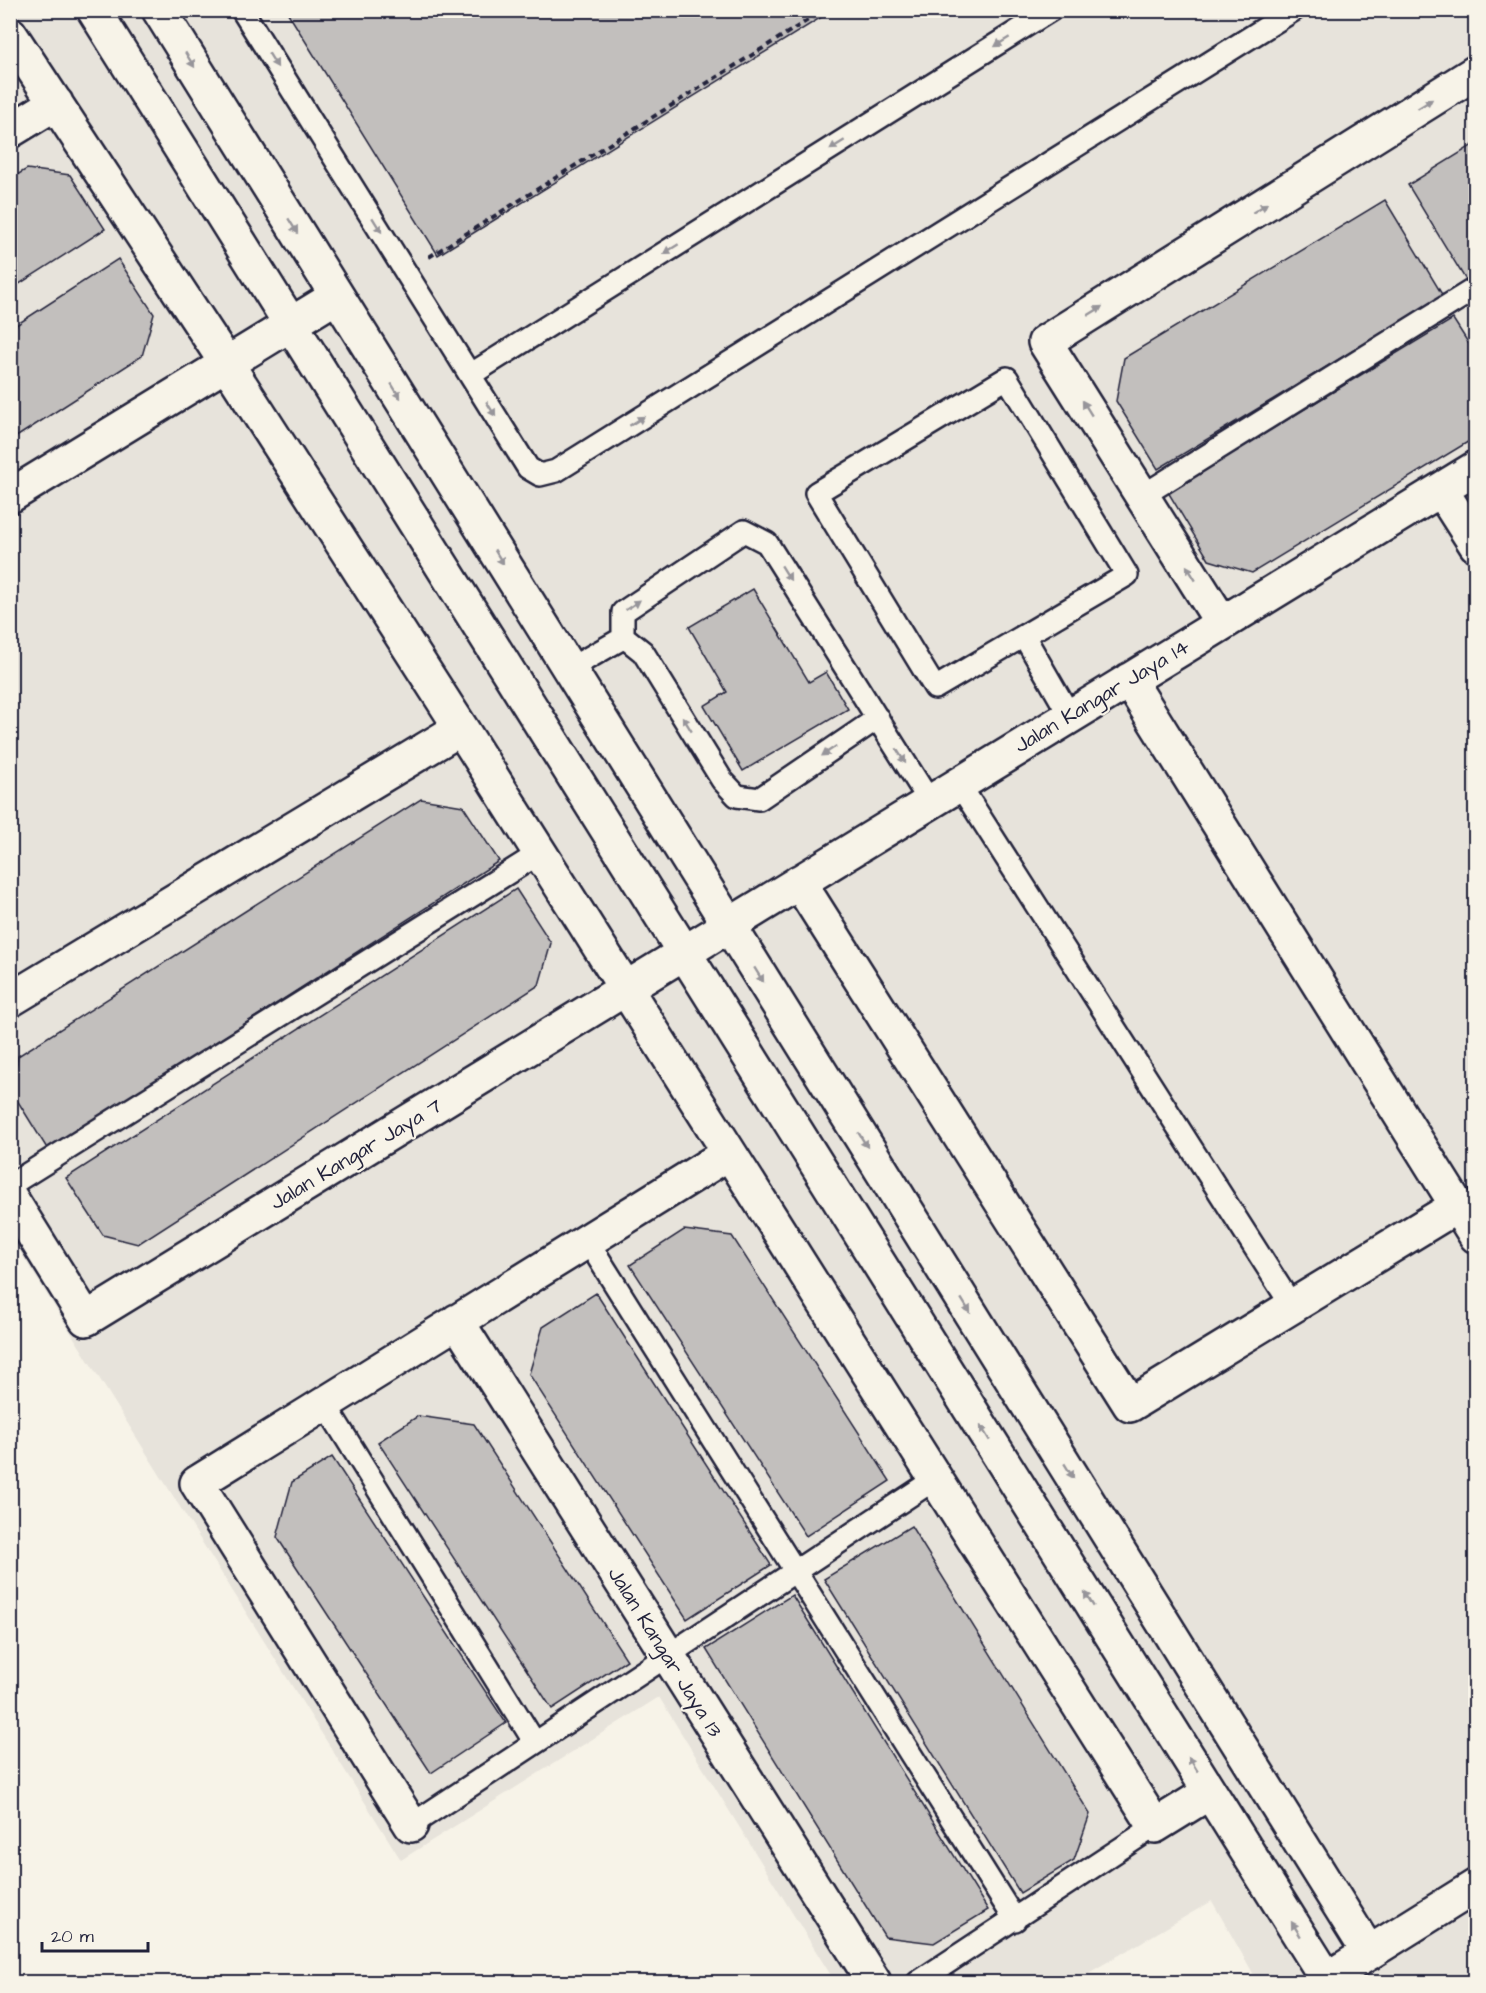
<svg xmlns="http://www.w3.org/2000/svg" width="1486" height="1993" viewBox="0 0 1486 1993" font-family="'Architects Daughter',sans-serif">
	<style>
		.built { fill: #e7e3db }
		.building { fill: #c2bfbd; stroke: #22223b; stroke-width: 1.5 }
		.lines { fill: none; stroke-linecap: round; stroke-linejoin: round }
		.service-casing { stroke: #22223b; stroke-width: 26 }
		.minor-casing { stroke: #22223b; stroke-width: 38 }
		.path { stroke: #22223b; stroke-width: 4; stroke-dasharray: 6 4.5; stroke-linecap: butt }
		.service { stroke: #f7f3e8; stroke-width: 21 }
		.minor { stroke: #f7f3e8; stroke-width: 33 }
		.oneway { fill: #97959a }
		.labels { text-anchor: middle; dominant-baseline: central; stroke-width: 4.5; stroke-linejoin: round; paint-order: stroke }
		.street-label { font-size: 21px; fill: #22223b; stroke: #f7f3e8 }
	</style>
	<rect width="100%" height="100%" fill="#f7f3e8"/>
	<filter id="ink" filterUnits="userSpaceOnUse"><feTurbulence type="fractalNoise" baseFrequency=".0167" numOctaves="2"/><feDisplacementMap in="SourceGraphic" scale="12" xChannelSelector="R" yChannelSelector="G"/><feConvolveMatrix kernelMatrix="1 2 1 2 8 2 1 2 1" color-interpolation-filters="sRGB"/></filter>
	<g filter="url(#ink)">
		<path class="built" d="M11 11H1475V1976L1462 1982H1258L1212 1901 1073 1982H835L659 1697 401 1860 11 1237Z"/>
		<path class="building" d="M286 10H833L438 255Z
			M1476 143V276L1467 282 1408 185Z
			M27 169 70 175 105 229 10 290V179Z
			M1385 200 1443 296 1158 469 1116 401 1124 358Z
			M118 259 154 314 142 356 10 441V329Z
			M1453 319 1476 355V437L1252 573 1209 560 1168 492Z
			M753 589 809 682 826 672 848 709 743 771 704 706 727 692 689 627Z
			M421 799 463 806 499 861 48 1150 12 1092 18 1056Z
			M516 889 551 943 539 985 138 1244 103 1235 66 1178Z
			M684 1230 732 1236 890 1481 806 1536 630 1265Z
			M596 1293 771 1565 687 1619 529 1374 543 1327Z
			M418 1416 474 1424 627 1660 552 1709 378 1442Z
			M332 1457 506 1723 431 1773 277 1537 292 1482Z
			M911 1526 1090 1814 1074 1860 1020 1893 824 1579Z
			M792 1595 988 1910 934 1943 885 1937 706 1649Z"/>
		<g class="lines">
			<g class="service-casing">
				<path id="service" d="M242 10 528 468 540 475 556 471 1294 10
					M470 375 1051 10
					M1007 378 1127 575 935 688 816 493Z
					M1142 496 1476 288
					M623 636 643 652 722 780 737 796 759 799 878 718
					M1024 636 1070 716
					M569 669 623 638V612L744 531 767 543 930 802
					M959 784 1292 1306
					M10 1185 540 853
					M587 1240 1015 1920
					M325 1404 535 1743
					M411 1825 935 1479
					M918 1982 1155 1826"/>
			</g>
			<g class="minor-casing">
				<path id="minor" d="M94 10 1327 1979 1476 1886
					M159 10 1369 1953
					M10 34 227 364 461 728 1155 1826 1210 1792
					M10 131 56 103
					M1441 490 1476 545
					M10 496 337 296
					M1222 623 1045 342 1476 72
					M1129 680 1476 1236
					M799 882 1130 1405 1457 1206
					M10 1000 461 728
					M10 1197 86 1319 1476 468
					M457 1321 874 1982
					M411 1825 197 1483 729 1153"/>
			</g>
			<path class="path" d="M429 257 824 10"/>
			<use href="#service" class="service"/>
			<use href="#minor" class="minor"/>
		</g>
		<defs><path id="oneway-solid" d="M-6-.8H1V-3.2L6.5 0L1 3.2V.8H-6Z" transform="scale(1.5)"/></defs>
		<g class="oneway">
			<use href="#oneway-solid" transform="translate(1002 42) rotate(148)"/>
			<use href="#oneway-solid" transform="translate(190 60) rotate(58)"/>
			<use href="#oneway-solid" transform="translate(273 60) rotate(58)"/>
			<use href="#oneway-solid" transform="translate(1425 104) rotate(-32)"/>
			<use href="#oneway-solid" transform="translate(837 145) rotate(148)"/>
			<use href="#oneway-solid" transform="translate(1260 208) rotate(-32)"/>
			<use href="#oneway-solid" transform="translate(377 225) rotate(58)"/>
			<use href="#oneway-solid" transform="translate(293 226) rotate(58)"/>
			<use href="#oneway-solid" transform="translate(671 249) rotate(148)"/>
			<use href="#oneway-solid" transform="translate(1095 311) rotate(-32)"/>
			<use href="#oneway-solid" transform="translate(396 391) rotate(58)"/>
			<use href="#oneway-solid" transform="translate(1087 408) rotate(-122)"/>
			<use href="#oneway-solid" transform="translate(491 409) rotate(58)"/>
			<use href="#oneway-solid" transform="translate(637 421) rotate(-32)"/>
			<use href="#oneway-solid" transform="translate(499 557) rotate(58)"/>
			<use href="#oneway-solid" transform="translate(786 573) rotate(58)"/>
			<use href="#oneway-solid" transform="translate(1191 573) rotate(-122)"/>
			<use href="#oneway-solid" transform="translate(633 605) rotate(-34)"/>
			<use href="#oneway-solid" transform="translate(687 724) rotate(-122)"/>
			<use href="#oneway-solid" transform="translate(829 751) rotate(146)"/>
			<use href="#oneway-solid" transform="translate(901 756) rotate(58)"/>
			<use href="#oneway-solid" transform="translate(759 975) rotate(58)"/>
			<use href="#oneway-solid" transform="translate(863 1140) rotate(58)"/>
			<use href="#oneway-solid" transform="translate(966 1306) rotate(58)"/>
			<use href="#oneway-solid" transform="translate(985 1433) rotate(-122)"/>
			<use href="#oneway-solid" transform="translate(1069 1471) rotate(58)"/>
			<use href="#oneway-solid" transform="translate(1089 1599) rotate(-122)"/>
			<use href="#oneway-solid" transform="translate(1193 1764) rotate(-122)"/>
			<use href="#oneway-solid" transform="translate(1296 1929) rotate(-122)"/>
		</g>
	</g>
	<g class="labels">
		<g class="street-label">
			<text transform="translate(1102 696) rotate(-31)">Jalan Kangar Jaya 14</text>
			<text transform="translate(356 1154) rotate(-31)">Jalan Kangar Jaya 7</text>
			<text transform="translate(665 1652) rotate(58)">Jalan Kangar Jaya 13</text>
		</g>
	</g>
	<rect width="1486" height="1993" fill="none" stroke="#f7f3e8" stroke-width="36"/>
	<rect x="18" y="18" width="1450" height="1957" fill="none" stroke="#22223b" stroke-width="2" filter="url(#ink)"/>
	<path d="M42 1942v9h106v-9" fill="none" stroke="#22223b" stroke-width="3"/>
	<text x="51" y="1942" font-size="18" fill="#22223b" stroke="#f7f3e8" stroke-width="4.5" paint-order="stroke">20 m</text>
</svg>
